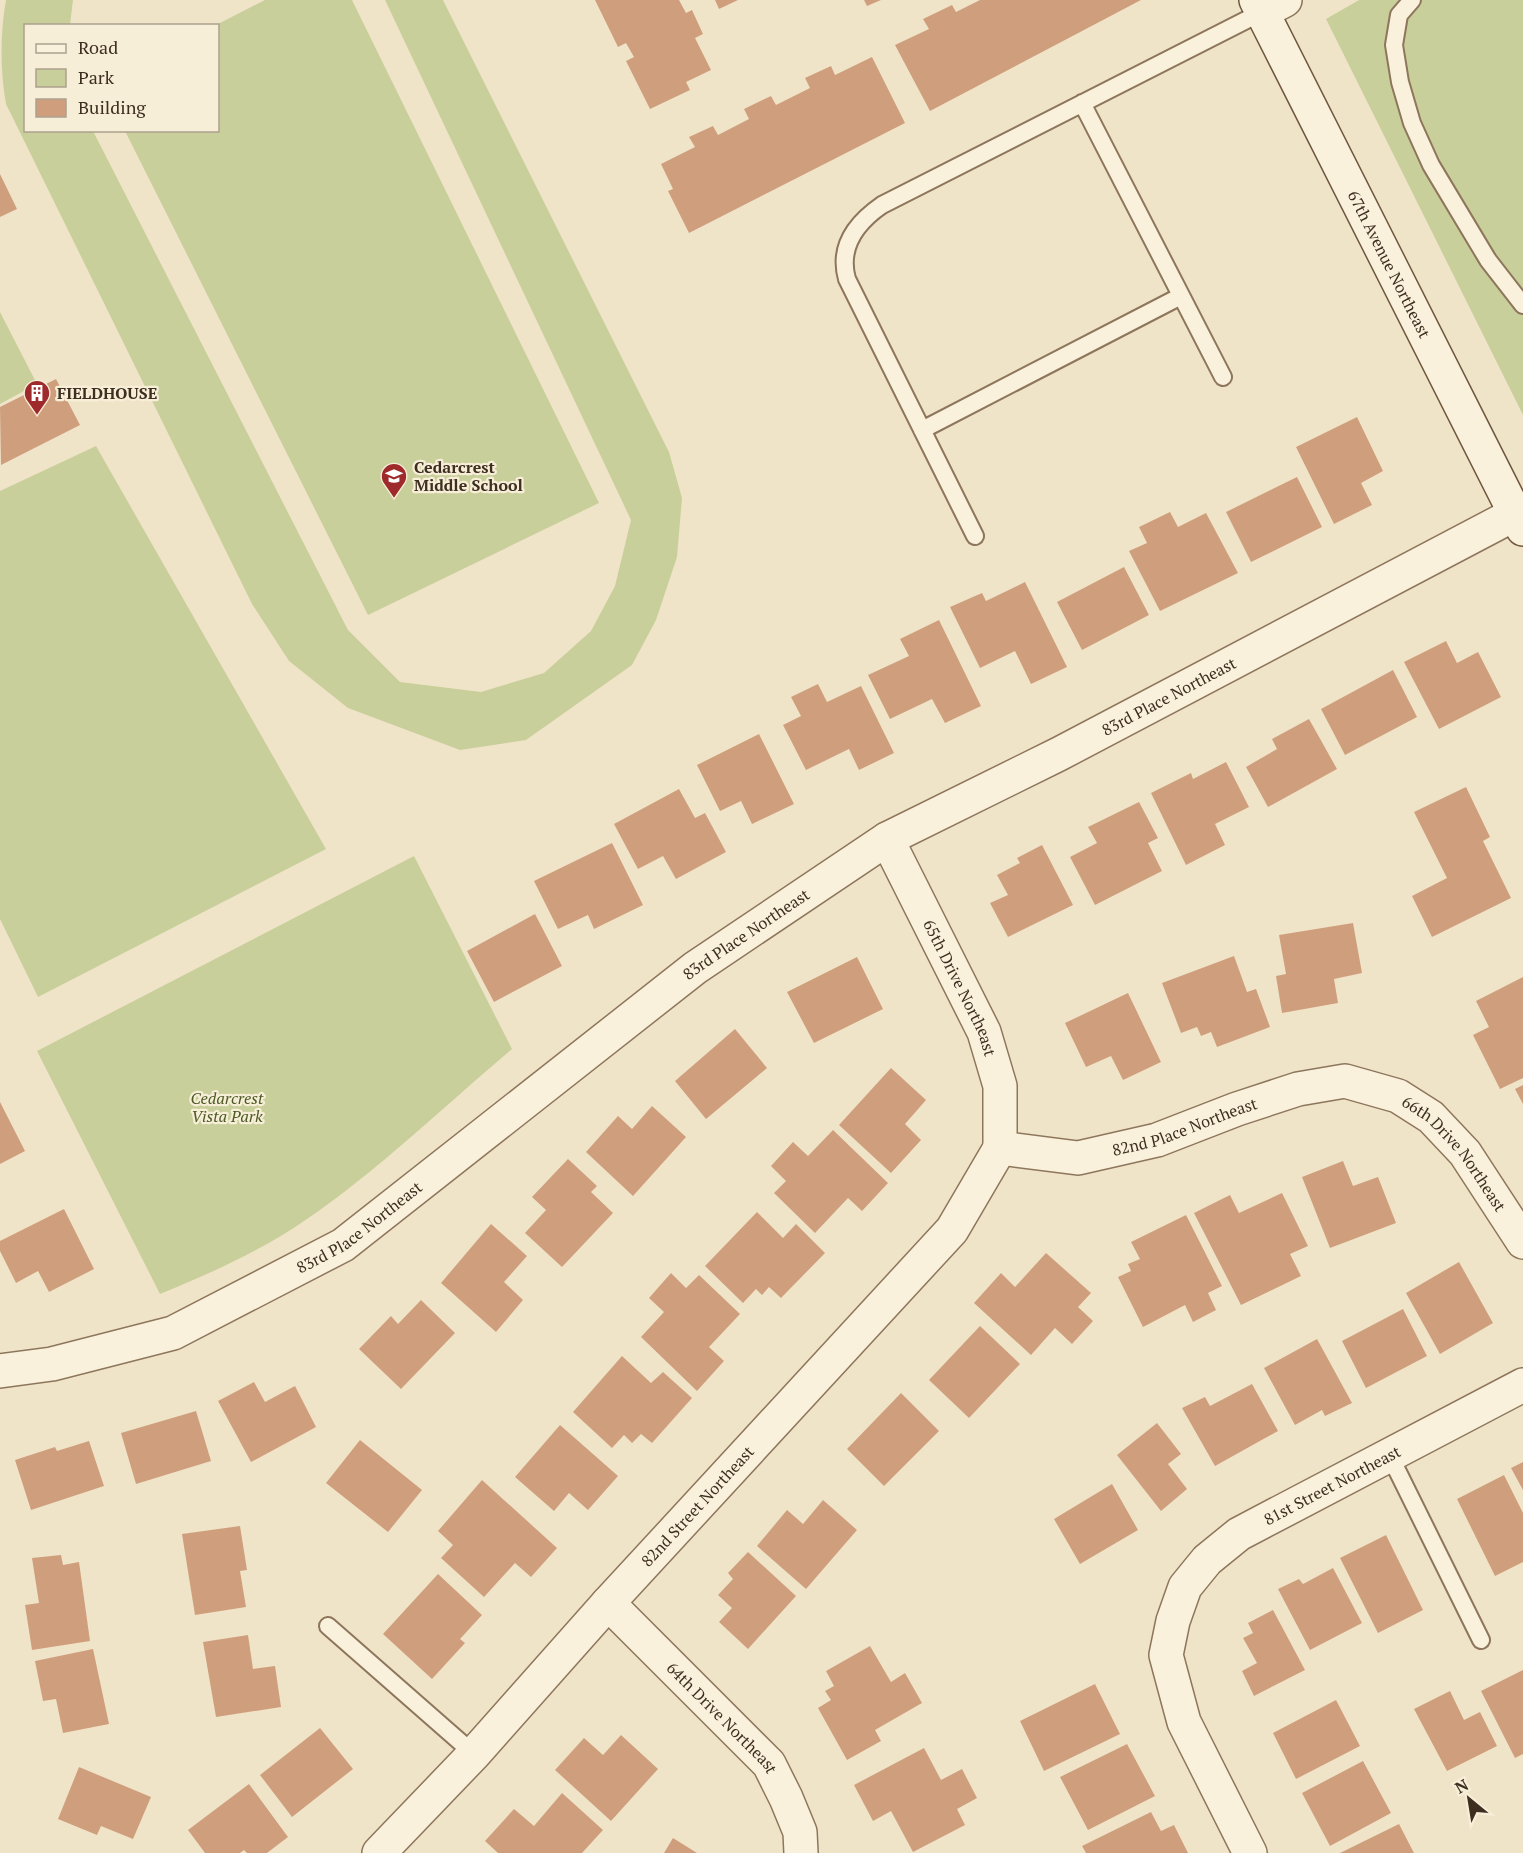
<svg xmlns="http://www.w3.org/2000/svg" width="1523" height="1853" viewBox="0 0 1523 1853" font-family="'PT Serif',serif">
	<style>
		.green { fill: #c9cf9b }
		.building { fill: #cf9f7d }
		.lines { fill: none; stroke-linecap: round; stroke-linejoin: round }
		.service-casing { stroke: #8d765c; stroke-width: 20 }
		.minor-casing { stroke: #8d765c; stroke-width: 36 }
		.tertiary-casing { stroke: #8d765c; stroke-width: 36 }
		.secondary-casing { stroke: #6f573f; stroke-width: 36 }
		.service { stroke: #faf1dc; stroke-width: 16 }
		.minor { stroke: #faf1dc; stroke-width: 33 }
		.tertiary { stroke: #faf1dc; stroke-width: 33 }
		.secondary { stroke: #faf1dc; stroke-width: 33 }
		.labels { text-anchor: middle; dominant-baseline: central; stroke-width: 4.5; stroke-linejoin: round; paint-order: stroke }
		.street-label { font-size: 16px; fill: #3d2e20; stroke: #f7eed8 }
		.poi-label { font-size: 16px; font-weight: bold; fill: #3d2e20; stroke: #f7eed8; text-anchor: start }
		.park-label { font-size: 16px; font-style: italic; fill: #4d5a26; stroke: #f7eed8 }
	</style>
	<rect width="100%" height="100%" fill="#f0e4c8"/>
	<path class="green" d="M6 0H73L70 25 26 26V130L93 131 348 630 400 682 481 692 544 673 591 631 615 586 631 520 385 0H443L669 452 682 498 677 557 656 620 632 665 526 740 460 750 348 708 289 661 252 604 6 104C0 71 0 33 6 0Z
		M265 0H352L599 503 368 615 125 131 218 130 216 25Z
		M1359 0H1523V415L1326 19Z
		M0 312 37 384 0 404Z
		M96 446 326 849 38 997 0 919V491Z
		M414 856 512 1049C444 1106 380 1169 307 1219 261 1251 211 1273 160 1294L37 1051Z"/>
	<path class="building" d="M595 0H679L686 13 692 10 703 34 695 38 711 70 686 82 690 90 650 109 626 61 634 57 626 43 618 47Z
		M715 0H738L719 9Z
		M864 0H881L867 6Z
		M980 0H1141L930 111 895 45 929 29 923 19 952 5 956 12Z
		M872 57 905 123 689 233 668 191 673 189 661 164 695 147 689 137 713 126 718 135 749 119 744 109 771 96 776 105 810 88 805 78 831 66 835 75Z
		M0 174 17 209 0 217Z
		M56 379 80 425 1 465 0 407Z
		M1357 417 1383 471 1361 483 1372 505 1334 524 1296 447Z
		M1297 477 1322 527 1251 562 1226 512Z
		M1170 512 1178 527 1206 513 1238 573 1160 611 1129 551 1147 543 1139 527Z
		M1124 567 1149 615 1082 650 1057 602Z
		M1025 582 1067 667 1031 684 1015 651 980 668 950 607 982 593 986 601Z
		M939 620 981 706 945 723 932 699 890 719 868 675 909 656 900 639Z
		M1446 641 1457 663 1478 652 1501 697 1439 729 1404 662Z
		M1393 670 1417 717 1345 755 1321 709Z
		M818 684 827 702 861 686 894 753 859 770 849 749 806 770 783 725 801 716 791 697Z
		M1309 719 1337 769 1268 807 1246 767 1277 749 1272 739Z
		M759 734 794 804 752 824 741 801 720 811 697 765Z
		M1226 762 1249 807 1215 824 1225 845 1186 865 1151 793 1191 773 1193 779Z
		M1466 787 1490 837 1483 841 1511 898 1432 937 1412 896 1447 878 1414 812Z
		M679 789 695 818 705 813 726 852 676 879 663 856 638 869 614 824Z
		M1139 802 1158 838 1148 843 1162 871 1095 905 1070 857 1097 843 1088 827Z
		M612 843 643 905 594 929 588 915 558 929 534 881Z
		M1042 845 1073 905 1008 937 990 903 1008 895 997 875 1020 863 1017 858Z
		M535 914 562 966 494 1002 467 951Z
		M1353 923 1362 973 1334 979 1338 1003 1282 1013 1276 976 1286 974 1279 935Z
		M1234 956 1247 992 1256 989 1270 1027 1217 1047 1211 1032 1201 1036 1197 1027 1181 1033 1162 983Z
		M857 957 883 1009 814 1043 787 992Z
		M1523 977V1078L1500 1089 1473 1035 1489 1027 1476 1001Z
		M1128 993 1161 1062 1123 1080 1111 1056 1086 1067 1065 1023Z
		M735 1029 767 1068 706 1119 675 1081Z
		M891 1068 926 1100 905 1124 921 1140 891 1173 839 1125Z
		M1523 1085V1104L1515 1089Z
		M0 1102 25 1151 0 1164Z
		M652 1106 686 1137 633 1196 586 1152 618 1116 632 1129Z
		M833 1130 888 1183 862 1211 848 1198 815 1233 774 1193 786 1181 771 1166 793 1142 808 1156Z
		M568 1159 597 1186 591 1192 613 1213 562 1267 525 1233 546 1210 532 1197Z
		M1343 1161 1353 1186 1378 1177 1396 1223 1330 1248 1302 1177Z
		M1282 1193 1308 1246 1290 1254 1301 1276 1241 1305 1194 1213 1230 1195 1239 1213Z
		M64 1209 94 1269 49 1292 38 1271 16 1283 0 1251V1241Z
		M757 1212 783 1238 796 1224 825 1253 781 1298 769 1287 762 1295 756 1289 743 1303 705 1266Z
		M1186 1215 1222 1286 1208 1293 1216 1310 1193 1322 1185 1305 1143 1327 1118 1277 1131 1271 1128 1264 1140 1259 1131 1242Z
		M491 1224 527 1256 504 1282 523 1300 496 1332 441 1283Z
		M1046 1253 1091 1293 1078 1307 1093 1321 1072 1344 1055 1328 1031 1355 974 1303 1001 1273 1015 1287Z
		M1459 1262 1493 1323 1440 1354 1406 1293Z
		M671 1273 686 1288 699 1275 740 1314 709 1347 724 1361 697 1391 641 1337 664 1312 649 1298Z
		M421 1300 455 1333 401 1389 359 1349 391 1316 398 1324Z
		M1403 1309 1427 1356 1366 1388 1342 1341Z
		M980 1326 1020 1364 969 1418 929 1380Z
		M1317 1339 1352 1403 1325 1416 1322 1410 1295 1425 1264 1368Z
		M622 1356 651 1383 663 1372 692 1398 652 1443 641 1434 632 1443 624 1435 612 1448 573 1412Z
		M254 1382 265 1402 295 1386 316 1427 251 1462 218 1401Z
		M1252 1384 1278 1431 1215 1466 1182 1408 1205 1397 1210 1406Z
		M901 1393 939 1431 884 1486 847 1449Z
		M196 1411 211 1461 136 1484 121 1433Z
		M1157 1423 1181 1454 1168 1464 1187 1489 1161 1511 1117 1455Z
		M560 1425 618 1476 588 1510 569 1493 554 1511 515 1477Z
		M360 1440 422 1490 388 1532 326 1483Z
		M89 1441 104 1486 31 1510 15 1460 55 1447 57 1451Z
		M1523 1462V1490L1511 1468Z
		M1504 1475 1523 1513V1562L1495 1576 1457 1499Z
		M482 1480 557 1548 531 1577 515 1563 484 1597 441 1558 453 1545 438 1531Z
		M1112 1484 1138 1530 1080 1564 1054 1519Z
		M823 1500 857 1530 806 1589 757 1546 787 1510 803 1524Z
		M240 1526 247 1570 240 1571 246 1607 195 1615 182 1534Z
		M1386 1535 1423 1610 1378 1633 1340 1558Z
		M748 1552 796 1596 748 1649 719 1622 732 1608 718 1595 733 1579 728 1573Z
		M61 1555 63 1565 79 1562 90 1641 32 1650 25 1605 39 1603 32 1558Z
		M1333 1568 1362 1623 1310 1650 1278 1589 1299 1579 1303 1584Z
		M438 1574 482 1615 460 1639 465 1643 432 1679 383 1634Z
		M1273 1610 1305 1670 1254 1696 1242 1671 1257 1663 1243 1638 1253 1633 1248 1623Z
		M248 1635 253 1669 275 1666 281 1707 216 1717 203 1642Z
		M870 1646 891 1682 905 1673 922 1703 875 1730 881 1741 847 1760 818 1708 831 1700 825 1691 834 1686 826 1671Z
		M93 1649 109 1724 63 1733 56 1699 43 1701 35 1661Z
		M1523 1670V1754L1515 1758 1481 1691Z
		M1095 1684 1120 1734 1044 1771 1020 1721Z
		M1450 1691 1464 1720 1480 1712 1497 1746 1447 1771 1414 1709Z
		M1336 1700 1360 1746 1296 1779 1273 1733Z
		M320 1728 353 1769 292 1817 260 1775Z
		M621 1735 658 1769 611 1821 555 1770 584 1738 603 1755Z
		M1127 1744 1155 1796 1088 1830 1060 1777Z
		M924 1748 941 1780 962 1769 977 1798 957 1809 965 1825 913 1852 891 1811 873 1821 854 1785Z
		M1363 1761 1391 1813 1330 1846 1302 1793Z
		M79 1767 151 1797 133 1839 101 1826 97 1835 58 1819Z
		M249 1784 288 1837 267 1853H247L244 1850 240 1853H205L188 1830Z
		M562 1793 603 1830 582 1853H498L485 1841 514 1809 534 1826Z
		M1151 1812 1161 1831 1174 1825 1188 1853H1086L1082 1846Z
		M1399 1824 1414 1853H1340Z
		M673 1838 697 1853H664Z"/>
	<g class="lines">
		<g class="service-casing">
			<path id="service" d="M1412 0 1399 15 1394 45 1400 82 1412 123 1431 165 1488 260 1523 305
				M1082 103 1223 377
				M922 430 1181 296
				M975 536 847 279C838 247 856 223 882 205L1262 12
				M1390 1456 1481 1640
				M328 1626 474 1754"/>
		</g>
		<g class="minor-casing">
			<g id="minor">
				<path id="s1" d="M887 839 984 1032 1000 1086V1148"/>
				<path id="s2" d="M1000 1148 1078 1158 1157 1140 1237 1109 1298 1089 1345 1081 1398 1096 1431 1117 1465 1153 1523 1242"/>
				<path id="s3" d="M0 1371 52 1364 173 1333 343 1245 695 968 887 839 1059 754 1515 514"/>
				<path id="s4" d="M608 1603 769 1764 786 1798 800 1832 801 1853"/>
				<path id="s5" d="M379 1853 474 1754 608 1603 952 1230 1000 1148"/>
				<path id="s6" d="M1250 1853 1184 1722 1166 1655 1173 1621 1185 1587 1207 1560 1239 1534 1523 1385"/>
			</g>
		</g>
		<g class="tertiary-casing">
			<path id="tertiary" d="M1262 12 1285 0"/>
		</g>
		<g class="secondary-casing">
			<g id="secondary">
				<path id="s7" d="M1256 0 1523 529"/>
			</g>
		</g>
		<use href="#service" class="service"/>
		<use href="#minor" class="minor"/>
		<use href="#tertiary" class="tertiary"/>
		<use href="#secondary" class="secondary"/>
	</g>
	<defs>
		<g id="building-pin" transform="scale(1.35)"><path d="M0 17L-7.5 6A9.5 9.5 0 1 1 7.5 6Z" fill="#9e2a2b" stroke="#f7eed8"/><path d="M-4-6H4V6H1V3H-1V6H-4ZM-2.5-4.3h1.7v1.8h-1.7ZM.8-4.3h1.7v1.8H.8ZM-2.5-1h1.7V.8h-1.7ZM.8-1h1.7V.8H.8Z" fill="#fff"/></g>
		<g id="school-pin" transform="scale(1.35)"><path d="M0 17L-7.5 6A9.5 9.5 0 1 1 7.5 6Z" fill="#9e2a2b" stroke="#f7eed8"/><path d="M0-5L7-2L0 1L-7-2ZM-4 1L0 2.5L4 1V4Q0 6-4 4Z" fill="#fff"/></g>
	</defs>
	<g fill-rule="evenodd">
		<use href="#building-pin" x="37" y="393"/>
		<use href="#school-pin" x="394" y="476"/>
	</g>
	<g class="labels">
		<g class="street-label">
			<text stroke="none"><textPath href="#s7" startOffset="296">67th Avenue Northeast</textPath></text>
			<text stroke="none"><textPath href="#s3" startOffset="1364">83rd Place Northeast</textPath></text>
			<text stroke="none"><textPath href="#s3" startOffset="878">83rd Place Northeast</textPath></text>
			<text stroke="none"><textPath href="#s1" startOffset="166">65th Drive Northeast</textPath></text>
			<text stroke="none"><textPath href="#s2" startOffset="190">82nd Place Northeast</textPath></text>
			<text stroke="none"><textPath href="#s2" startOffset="494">66th Drive Northeast</textPath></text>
			<text stroke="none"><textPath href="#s3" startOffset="392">83rd Place Northeast</textPath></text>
			<text stroke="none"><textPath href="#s6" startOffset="468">81st Street Northeast</textPath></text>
			<text stroke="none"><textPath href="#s5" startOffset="471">82nd Street Northeast</textPath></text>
			<text stroke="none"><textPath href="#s4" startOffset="162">64th Drive Northeast</textPath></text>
		</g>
		<g class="poi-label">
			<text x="57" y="393">FIELDHOUSE</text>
			<text x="414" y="467">Cedarcrest<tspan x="414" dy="18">Middle School</tspan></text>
		</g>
		<g class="park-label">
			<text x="227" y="1098">Cedarcrest<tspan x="227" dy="18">Vista Park</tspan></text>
		</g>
	</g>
	<rect x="24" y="24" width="195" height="108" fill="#f7eed8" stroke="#ada18e" stroke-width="1.5"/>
	<rect x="36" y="44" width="30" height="9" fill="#faf1dc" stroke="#ada18e" stroke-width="1.5"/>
	<text x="78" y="54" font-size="18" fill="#3d2e20">Road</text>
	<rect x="36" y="69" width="30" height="18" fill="#c9cf9b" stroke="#ada18e" stroke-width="1.5"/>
	<text x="78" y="84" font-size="18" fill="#3d2e20">Park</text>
	<rect x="36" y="99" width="30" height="18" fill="#cf9f7d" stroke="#ada18e" stroke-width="1.5"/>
	<text x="78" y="114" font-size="18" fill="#3d2e20">Building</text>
	<g transform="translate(1469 1799) rotate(330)" stroke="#f7eed8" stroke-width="4.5" paint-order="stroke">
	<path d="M0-4.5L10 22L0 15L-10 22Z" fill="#3d2e20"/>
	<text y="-9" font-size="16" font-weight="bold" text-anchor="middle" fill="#3d2e20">N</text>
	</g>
</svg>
